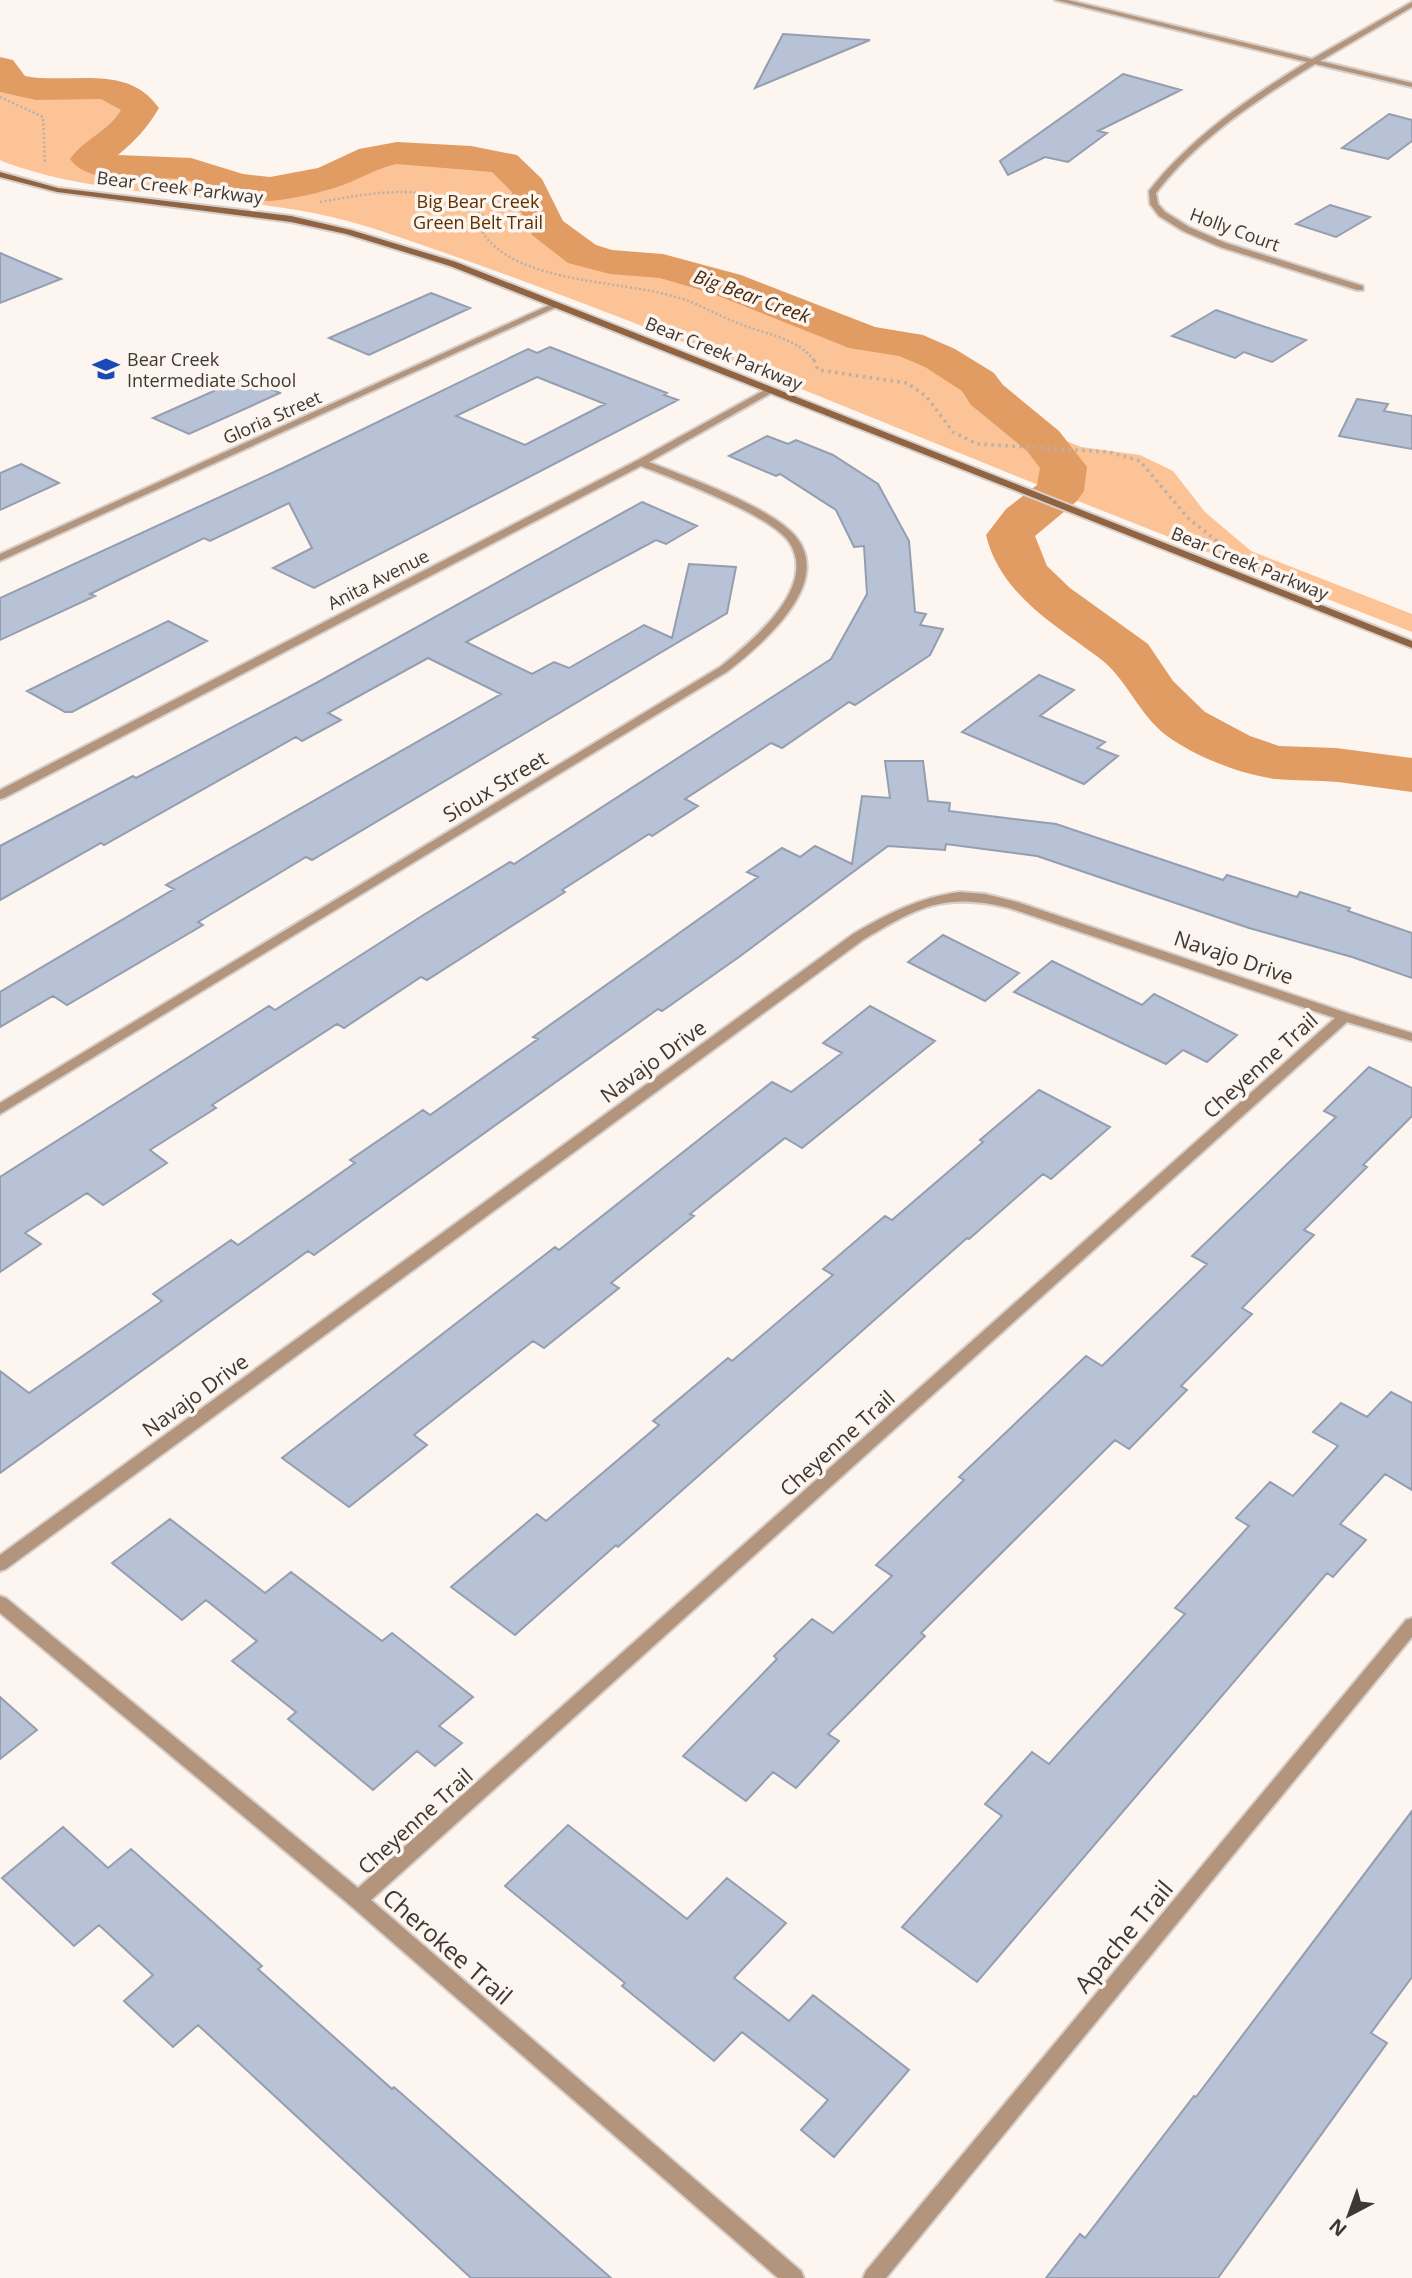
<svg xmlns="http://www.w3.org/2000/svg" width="1412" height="2278" viewBox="0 0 1412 2278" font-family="'Open Sans',sans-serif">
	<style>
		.green { fill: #fcc397 }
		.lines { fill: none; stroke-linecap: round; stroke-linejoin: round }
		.river { fill: #e19c64; fill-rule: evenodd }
		.building { fill: #b8c2d6; stroke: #949eb1; stroke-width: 2; fill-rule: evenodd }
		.minor-casing { stroke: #d7cfc9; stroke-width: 4 }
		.secondary-casing { stroke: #d7cfc9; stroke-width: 4 }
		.path-far1 { stroke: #b8b0aa; stroke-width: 2.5; stroke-dasharray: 2 2.5; stroke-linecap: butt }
		.path { stroke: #b8b0aa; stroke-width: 3.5; stroke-dasharray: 2.5 4.5; stroke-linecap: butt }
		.minor { fill: #b3947d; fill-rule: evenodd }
		.secondary { fill: #906442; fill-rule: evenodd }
		.labels { text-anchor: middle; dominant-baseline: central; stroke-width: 7; stroke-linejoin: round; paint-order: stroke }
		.far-street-label { font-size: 18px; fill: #3f3731; stroke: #fdf5ef }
		.far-park-label { font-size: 18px; fill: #5d3002; stroke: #fdf5ef }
		.far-poi-label { font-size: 18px; fill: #3f3731; stroke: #fdf5ef; text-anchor: start }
		.far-water-label { font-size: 19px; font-style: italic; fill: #452810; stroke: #fdf5ef }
		.street-label { font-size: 21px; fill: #3f3731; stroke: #fdf5ef }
		.near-street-label { font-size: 24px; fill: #3f3731; stroke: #fdf5ef }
	</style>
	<rect width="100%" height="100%" fill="#fdf5ef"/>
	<path class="green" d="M0 68 12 84C21 86 30 89 40 89 83 92 103 75 141 108L129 128 90 159 110 166 191 169 237 185 270 189 329 177 372 157 397 153 471 157 504 163 528 187 546 227 563 242 582 254 610 262 663 266 726 284 852 331 864 339 908 344 940 358 1032 427 1081 447 1140 455 1173 471 1205 512 1251 551 1412 614V632C1272 577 1133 524 994 467 788 384 583 298 372 228 252 189 122 205 4 162L0 160Z"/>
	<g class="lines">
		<path class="river" d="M0 57 13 60 25 76C70 85 127 62 159 108 147 128 136 140 118 155L191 158 243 174 270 177 318 168 359 149 397 142 471 146 517 155 542 179 563 221 596 245 612 250 663 254 741 275 875 327 923 335 955 349 994 373 1003 385 1059 431 1087 467 1084 491 1077 501 1035 536 1047 566 1070 588 1148 644 1173 681 1205 712 1250 736 1279 746 1336 748 1412 758V792C1387 789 1363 785 1338 782 1317 780 1296 781 1275 779 1240 774 1196 757 1167 736 1138 714 1126 677 1098 657 1052 623 1000 593 986 535L1006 509 1037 485 1040 468 1027 451 971 405 962 391 925 367 899 356 849 348 711 293 660 278 610 274 568 263 532 235 511 191 492 172 397 164C377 168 362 178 343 185 324 192 289 200 269 201 240 201 215 186 187 180 155 174 91 189 70 159 84 139 109 131 121 110L101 99 36 100 0 92Z"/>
	</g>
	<path class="building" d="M783 34 870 40 755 88Z
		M1123 74 1181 90 1098 131 1107 133 1068 162 1045 157 1008 175 1000 161Z
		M1389 114 1412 120V141L1388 159 1342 148Z
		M1330 205 1370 217 1336 237 1296 224Z
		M0 253 61 279 0 303Z
		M431 293 470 308 369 355 329 338Z
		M1216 310 1256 324 1306 340 1272 362 1244 352 1235 358 1172 336Z
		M550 347 667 393 664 395 678 400 314 588 273 568 312 548 289 503 210 541 204 538 90 594 95 596 0 640V598L285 467 528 349 537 353ZM537 377 605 404 525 445 456 416Z
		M245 377 280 393 189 434 153 418Z
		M1357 399 1388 404 1384 411 1412 416V449L1339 436Z
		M767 436 788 444 796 440 833 455 878 484 909 541 915 612 926 614 920 625 943 629 930 655 855 705 849 702 782 748 771 743 685 799 698 806 652 836 649 834 562 890 565 892 427 980 421 977 344 1028 337 1024 212 1105 216 1108 150 1150 167 1163 103 1205 87 1193 25 1233 41 1244 0 1272V1177L269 1006 275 1010 425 914 510 862 514 864 831 659 867 594 864 546 854 547 836 510 780 474 776 476 729 456Z
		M21 464 59 483 0 510V473Z
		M642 502 697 526 666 544 656 540 466 642 532 674 554 662 569 668 644 625 672 638 689 564 736 567 727 613 312 860 306 857 198 922 203 925 67 1005 53 996 0 1027V992L174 889 166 885 501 694 428 658 328 713 341 720 302 741 296 737 104 845 101 843 0 900V846L133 776 136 778 318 682Z
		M168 621 207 641 72 712H65L27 691Z
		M1039 675 1074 690 1040 716 1105 742 1097 748 1118 756 1084 784 962 732Z
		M885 761H923L928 801 950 803 949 811 1056 824 1223 880 1227 875 1297 897 1300 892 1350 908 1348 911 1412 933V978L1352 957 1249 928 1037 856 946 844 945 850 888 846 739 957 662 1011 658 1009 314 1255 308 1251 0 1473V1371L29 1393 162 1301 153 1294 231 1240 238 1245 355 1163 350 1160 423 1110 430 1115 538 1039 533 1037 758 877 747 872 782 848 800 857 815 846 852 864 862 796 890 798Z
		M943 935 1019 973 985 1001 908 962Z
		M1052 961 1142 1005 1154 994 1237 1035 1207 1062 1183 1050 1166 1064 1014 992Z
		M870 1006 935 1041 802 1148 785 1138 690 1214 694 1216 611 1283 619 1288 544 1348 533 1341 414 1435 427 1445 349 1507 282 1458 555 1247 559 1250 772 1082 791 1092 842 1053 823 1043Z
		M1369 1067 1412 1088V1116L1363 1165 1367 1167 1304 1230 1314 1235 1242 1308 1252 1314 1181 1386 1187 1390 1129 1449 1115 1440 921 1633 925 1636 828 1734 839 1741 796 1788 773 1772 746 1801 683 1756 777 1659 774 1656 812 1619 833 1633 892 1576 876 1565 964 1480 959 1477 1086 1356 1102 1366 1207 1264 1192 1256 1336 1117 1324 1111Z
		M1039 1090 1110 1127 1051 1179 1043 1174 969 1239 967 1238 618 1547 616 1545 515 1635 451 1587 537 1514 546 1521 659 1425 653 1421 728 1358 732 1361 833 1275 823 1269 885 1216 892 1220 983 1142 980 1140Z
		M1391 1392 1412 1403V1490L1385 1474 1340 1524 1366 1540 1333 1577 1327 1573 977 1982 902 1927 1002 1816 985 1804 1032 1752 1049 1764 1185 1614 1175 1608 1249 1526 1236 1518 1270 1482 1293 1496 1338 1446 1313 1432 1341 1403 1367 1417Z
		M170 1519 265 1593 291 1572 382 1641 392 1633 473 1697 439 1726 462 1743 435 1766 417 1751 373 1790 288 1719 296 1712 232 1661 257 1641 206 1600 182 1620 112 1563Z
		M0 1697 37 1730 0 1759Z
		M1412 1811V1977L1371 2033 1387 2043 1218 2278H1046L1080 2234 1085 2238 1194 2096 1196 2097Z
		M568 1825 687 1919 727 1878 786 1923 734 1978 789 2021 813 1995 909 2070 834 2157 801 2130 828 2100 742 2032 714 2061 622 1986 625 1983 505 1886Z
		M63 1827 108 1868 131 1849 262 1966 258 1969 392 2089 394 2087 611 2278H471L198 2025 173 2047 124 2001 153 1975 99 1925 74 1946 2 1878Z"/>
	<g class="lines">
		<g class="minor-casing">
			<path id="minor" d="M1055 0H1068L1312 59 1412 2V7L1320 61 1412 83V87L1315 64C1258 99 1197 139 1156 193L1158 204 1165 212 1189 227 1226 243 1363 286V290H1357L1220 247 1183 231 1159 216 1150 204 1149 191C1190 138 1250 97 1307 62Z
				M554 303 561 305 0 561V554Z
				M770 387 775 390 773 392 649 462C686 477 772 507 796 537 834 584 761 645 728 671L0 1114V1103L720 667C751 642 819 587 789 542 771 515 674 479 641 466L4 798 0 799V790L638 460Z
				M960 892 985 894 1017 902 1350 1014 1412 1033V1041L1347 1022 371 1900 801 2271 804 2278H778L351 1906 0 1613V1596L6 1598 358 1888 1335 1018 1009 908C944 892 918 907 863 940L6 1569 0 1571V1555L853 934C887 914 920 897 960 892Z
				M1412 1618V1637L886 2278H863L866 2271 1406 1620Z"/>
		</g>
		<g class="secondary-casing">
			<path id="secondary" d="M0 172 58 188 291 216 351 230 456 262 1412 641V648L450 266 346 234 291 222 57 192 0 177Z"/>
		</g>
		<path class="path-far1" d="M0 97 43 117 45 164
			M320 202C382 191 433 181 488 219L489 224 483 233C517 284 621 280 676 297 699 303 718 316 740 324 765 334 799 338 815 362"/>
		<path class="path" d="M814 360 818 370 907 383 926 396 953 432 977 444 1109 452 1140 461 1188 518 1217 541"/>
		<use href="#minor" class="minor"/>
		<use href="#secondary" class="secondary"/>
	</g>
	<defs>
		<g id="school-bare" transform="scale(2.1)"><path d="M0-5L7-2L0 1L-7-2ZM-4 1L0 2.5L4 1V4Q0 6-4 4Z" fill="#1a4ab7" stroke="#fdf5ef" stroke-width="2.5" paint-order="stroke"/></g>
	</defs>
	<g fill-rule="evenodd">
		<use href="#school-bare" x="106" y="369"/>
	</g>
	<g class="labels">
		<g class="far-street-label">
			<text transform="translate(180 187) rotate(7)">Bear Creek Parkway</text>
			<text transform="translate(1235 229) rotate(20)">Holly Court</text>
			<text transform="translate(724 353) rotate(22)">Bear Creek Parkway</text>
			<text transform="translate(272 417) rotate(-24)">Gloria Street</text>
			<text transform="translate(1250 563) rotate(22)">Bear Creek Parkway</text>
			<text transform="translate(378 579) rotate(-27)">Anita Avenue</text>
		</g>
		<g class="far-park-label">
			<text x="478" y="201">Big Bear Creek<tspan x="478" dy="21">Green Belt Trail</tspan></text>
		</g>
		<g class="far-poi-label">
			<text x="127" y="359">Bear Creek<tspan x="127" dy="21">Intermediate School</tspan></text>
		</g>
		<g class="far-water-label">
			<text transform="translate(752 296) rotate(20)">Big Bear Creek</text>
		</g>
		<g class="street-label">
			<text transform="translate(495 786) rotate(-31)">Sioux Street</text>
			<text transform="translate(1234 957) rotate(19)">Navajo Drive</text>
			<text transform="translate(653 1061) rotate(-36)">Navajo Drive</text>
			<text transform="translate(1260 1065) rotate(-42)">Cheyenne Trail</text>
			<text transform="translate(195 1395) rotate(-36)">Navajo Drive</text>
			<text transform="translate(837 1443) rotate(-42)">Cheyenne Trail</text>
			<text transform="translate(415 1821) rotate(-42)">Cheyenne Trail</text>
		</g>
		<g class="near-street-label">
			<text transform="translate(1123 1936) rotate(-50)">Apache Trail</text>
			<text transform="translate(448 1946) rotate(41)">Cherokee Trail</text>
		</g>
	</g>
	<g transform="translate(1349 2215) rotate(221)" stroke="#fdf5ef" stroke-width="5" paint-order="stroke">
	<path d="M0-5L12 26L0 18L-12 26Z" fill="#3f3731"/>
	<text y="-10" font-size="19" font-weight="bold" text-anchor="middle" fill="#3f3731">N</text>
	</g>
</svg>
